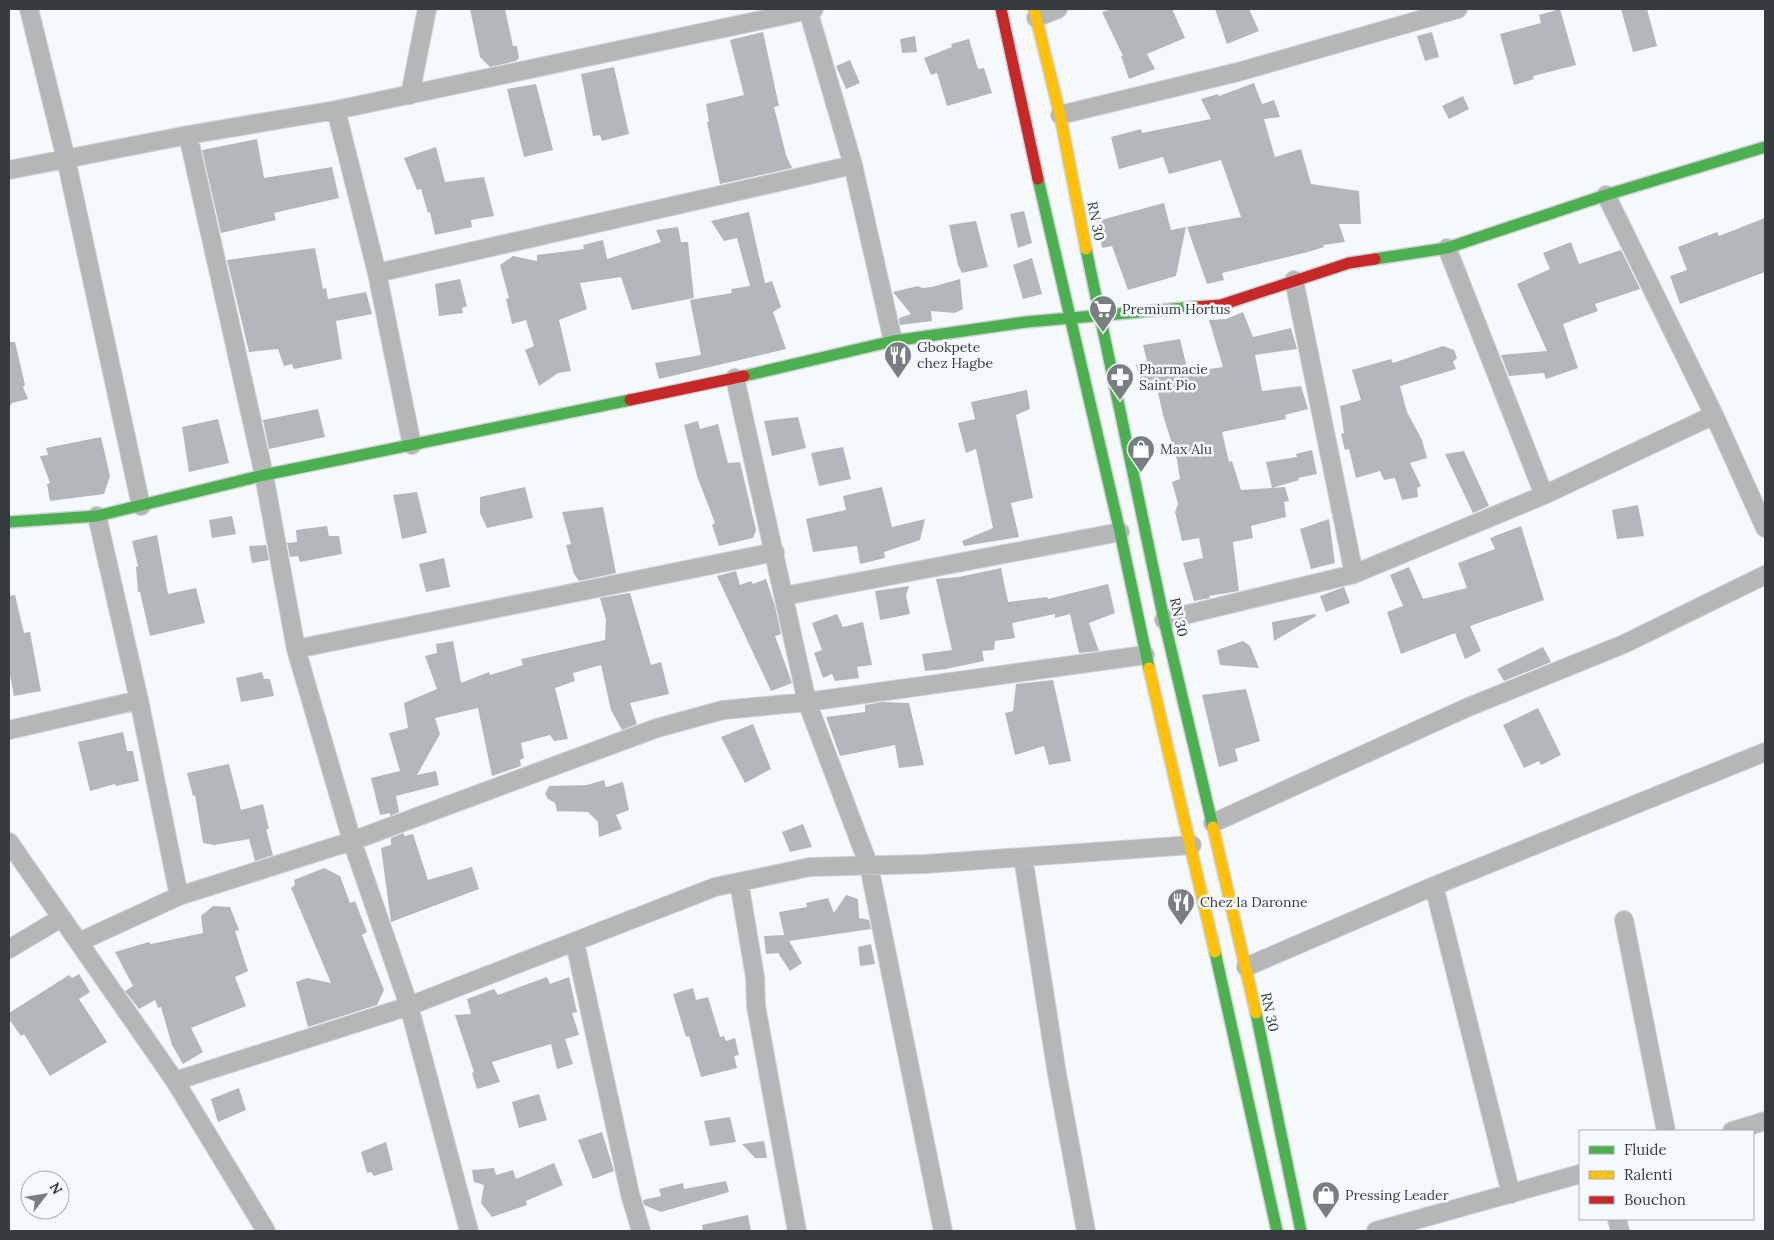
<svg xmlns="http://www.w3.org/2000/svg" width="1774" height="1240" viewBox="0 0 1774 1240" font-family="Lora,serif">
	<style>
		.building { fill: #b3b7ba }
		.lines { fill: none; stroke-linecap: round; stroke-linejoin: round }
		.street-casing { stroke: #d0d3d5; stroke-width: 20 }
		.fast-casing { stroke: #d0d3d5; stroke-width: 14 }
		.slow-casing { stroke: #d0d3d5; stroke-width: 14 }
		.jam-casing { stroke: #d0d3d5; stroke-width: 14 }
		.street { stroke: #b4b6b7; stroke-width: 18 }
		.fast { stroke: #4caf50; stroke-width: 11 }
		.slow { stroke: #ffc107; stroke-width: 11 }
		.jam { stroke: #c62828; stroke-width: 11 }
		.labels { text-anchor: middle; dominant-baseline: central; stroke-width: 5; stroke-linejoin: round; paint-order: stroke }
		.street-label { font-size: 14px; fill: #363b3f; stroke: #f4f9fe }
		.poi-label { font-size: 14px; fill: #363b3f; stroke: #f4f9fe; text-anchor: start }
	</style>
	<rect width="100%" height="100%" fill="#f6f9fc"/>
	<path class="building" d="M470 9H505L513 46H517L519 58 516 61 490 67 480 57Z
		M1113 9H1172L1185 38 1147 54 1155 69 1129 79 1121 56H1123L1102 12Z
		M1215 9H1249L1259 31 1227 44Z
		M1560 9 1576 65 1533 76 1534 79 1514 85 1500 34 1541 23 1539 15Z
		M1621 9H1647L1657 46 1633 52Z
		M763 32 779 106 774 107 786 155 792 168 720 184 707 122H709L706 104 744 95 730 40Z
		M1432 32 1439 57 1425 61 1417 36Z
		M915 36 917 52 902 53 900 39Z
		M969 39 978 69 984 68 992 93 947 106 937 73 931 75 924 58 952 47 951 44Z
		M850 60 860 83 846 89 836 66Z
		M614 67 629 134 602 141 600 135 593 136 581 74Z
		M1254 83 1262 104 1274 100 1280 117 1264 119 1275 157 1301 149 1311 184 1359 191 1361 224H1339L1345 242 1323 245 1324 247 1308 252 1222 273 1224 280 1207 284 1187 227 1241 217 1221 160 1169 174 1163 157 1119 169 1111 137 1141 129 1142 133 1211 119 1201 99 1218 94 1219 96Z
		M536 84 553 150 524 157 507 89Z
		M1463 96 1469 109 1449 119 1442 106Z
		M257 139 264 178 332 167 339 198 274 213 276 220 221 233 202 150Z
		M436 147 445 182 484 177 494 216 471 220 472 227 435 235 430 212 428 213 421 189 417 190 404 158Z
		M1164 203 1171 230 1186 227 1176 276 1128 290 1112 246 1102 248 1097 221Z
		M1024 211 1032 243 1018 248 1010 214Z
		M749 212 765 283 772 281 781 307 773 312 786 349 659 379 655 363 701 355 690 300 732 293 731 289 750 286 737 238 724 241 711 221Z
		M1765 218V272L1680 304 1670 276 1687 270 1678 247 1717 232 1719 236Z
		M976 221 988 267 962 273 958 265 949 225Z
		M678 227 681 242H688L694 298 632 310 621 277 580 283 587 309 559 320 571 371 558 373 539 386 525 350 534 346 526 320 512 324 506 299 509 298 500 265 513 256 537 261V255L584 249 583 245 603 240 607 259 661 242 656 230Z
		M1571 242 1579 264 1621 250 1640 289 1595 304 1598 311 1563 324 1578 368 1546 379 1544 373 1509 376 1501 355 1547 351 1517 284 1550 269 1543 253Z
		M315 248 323 289 326 288 328 299 366 292 372 314 336 321 342 359 294 369 292 364 284 366 278 349 249 352 227 260Z
		M1032 258 1042 294 1023 299 1013 265Z
		M460 279 467 306 462 308 463 313 439 316 435 284Z
		M960 279 963 309 955 313 931 311 932 321 900 325 899 318 911 314 893 292 918 286 922 288 932 287Z
		M1243 312 1253 337 1291 328 1297 349 1255 355 1262 391 1301 386 1308 409 1285 415 1286 419 1222 432 1229 462 1232 461 1241 490 1272 488 1266 462 1297 457 1296 454 1312 450 1317 474 1298 478 1299 480 1272 488 1285 487 1289 501 1284 502 1286 517 1251 526 1253 538 1233 542 1239 591 1209 596 1210 598 1194 601 1183 563 1203 558 1199 538 1182 541 1175 512 1178 504 1172 482 1180 479 1177 460 1163 415 1155 379 1142 383 1136 365 1147 361 1143 345 1180 339 1188 372 1223 367 1209 320 1226 319Z
		M9 342H15L25 385 23 387 28 399 12 403 9 408Z
		M1443 346 1454 350 1457 358 1453 362 1456 369 1400 386 1407 412 1422 440 1427 458 1410 463 1421 486 1417 488 1418 497 1402 500 1395 478 1384 480 1380 471 1356 478 1349 449 1345 450 1341 434 1344 433 1340 406 1361 400 1352 370 1391 359 1393 363Z
		M1027 390 1030 409 1016 415 1033 498 1011 503 1019 537 964 546 962 541 993 528 976 449 966 453 958 423 975 419 971 402Z
		M318 409 325 437 269 449 263 420Z
		M798 417 806 448 772 456 764 421Z
		M218 419 229 463 189 472 182 427Z
		M698 421 700 429 718 424 728 463 740 462 756 530 753 538 719 546 712 525 715 523 697 476 684 425Z
		M101 437 110 476 104 494 50 501 47 484 50 483 40 456 48 455 46 448Z
		M843 447 851 479 819 486 811 453Z
		M1464 451 1489 506 1473 513 1445 454Z
		M525 487 533 518 487 528 480 513V497Z
		M882 487 892 527 925 519 920 540 884 552 885 558 860 564 857 546 813 552 806 519 846 510 843 496Z
		M417 492 427 533 402 539 393 495Z
		M1638 505 1644 536 1617 539 1612 510Z
		M603 507 616 573 579 581 574 574 566 545 571 544 562 512Z
		M232 516 236 534 212 538 209 520Z
		M1329 519 1335 563 1311 569 1300 529Z
		M327 526 329 536H339L342 554 300 562 298 556 290 557 287 543 297 542 296 530Z
		M1521 526 1544 600 1470 626 1481 651 1465 659 1455 633 1401 654 1387 612 1403 606 1390 575 1409 567 1423 599 1467 588 1458 563 1495 549 1490 538Z
		M157 535 168 594 196 588 205 623 150 636 140 592H138L136 567 138 566 132 541Z
		M266 545 269 560 252 563 249 546Z
		M444 558 450 587 426 592 419 564Z
		M1001 568 1008 602 1047 597 1048 599 1108 584 1115 613 1089 623 1099 651 1079 653 1070 614 1055 618V614L1012 623 1015 638 995 641 994 650 982 651 984 661 946 669 925 671 922 654 952 650 936 579 959 577Z
		M736 571 740 585 751 581 753 584 766 579 775 606 781 634 775 636 792 683 771 691 717 576Z
		M909 586 906 596 910 614 880 620 875 591Z
		M1344 587 1350 603 1326 612 1320 596Z
		M630 593 651 665 661 662 669 694 630 703 637 724 622 730 611 710 601 665 573 673 575 681 555 688 568 739 554 741 550 735 521 743 524 758 520 760 521 766 492 776 478 708 435 718 440 734 417 775 436 771 439 785 396 796 399 812 390 816V813L380 815 371 778 400 771 389 733 408 728 404 703 437 689 425 656 437 653 436 644 453 641 461 683 489 672 490 675 523 665 521 659 605 640 606 619 600 598Z
		M15 595 24 633 30 632 41 691 14 696 9 670V596Z
		M837 614 843 627 863 622 872 665 857 667 859 678 835 681 832 674 823 678 814 653 822 650 812 623Z
		M1315 614 1316 616 1274 641 1272 622Z
		M1243 641 1250 646 1259 668 1220 665 1217 650Z
		M1543 647 1551 662 1504 681 1497 669Z
		M262 672 264 679H270L274 696 241 702 236 678Z
		M1053 680 1071 761 1049 765 1044 746 1015 755 1005 713 1013 711 1016 684Z
		M1246 689 1260 741 1235 749 1238 761 1219 767 1202 695Z
		M883 702 909 703 924 765 899 768 895 745 840 756 826 717 865 712V705Z
		M1538 708 1561 755 1541 765 1539 761 1524 768 1503 725Z
		M753 724 771 769 745 783 721 737Z
		M123 732 127 751H133L139 781 116 786 115 784 90 791 78 742Z
		M229 764 241 810 263 804 269 829H266L273 855 255 861 249 839 214 845 203 843 195 795 193 796 187 773Z
		M604 780 606 787 623 782 629 810 616 815 622 829 599 837 598 822 588 812 557 811 555 803 548 799 545 794 549 786 587 785Z
		M803 824 812 847 790 852 782 832Z
		M404 833V836L413 834 428 880 472 867 479 889 391 922 381 848 391 845V838Z
		M324 868 340 876 350 903 355 901 367 932 362 935 384 990 377 1005 308 1027 296 982 307 978 331 983 291 888 295 885 294 880Z
		M846 895 858 899 859 918 869 920 871 929 789 941 802 963 790 971 778 953 766 954 764 936 784 935 779 912 807 907 806 903 828 898 834 913Z
		M213 906 230 907 239 930 235 931 248 971 235 977 246 1006 191 1028 203 1052 183 1064 172 1045 161 1007 158 1008 155 1000 139 1009 125 991 133 986 115 952 149 942 151 944 203 933 201 916Z
		M871 944 875 964 860 966 858 947Z
		M79 974 90 992 79 999 107 1042 50 1076 24 1034 21 1036 9 1019V1013L69 975 72 978Z
		M547 977 550 984 569 977 577 1012 572 1013 579 1035 565 1039 573 1064 557 1069 551 1044 492 1062 500 1082 477 1089 472 1073 474 1072 455 1015 471 1014 467 999 494 989 498 995Z
		M693 988 696 1000 708 997 720 1037 724 1036 726 1041 735 1038 739 1055 734 1056 737 1068 701 1077 689 1036 686 1037 673 994Z
		M239 1088 246 1110 218 1122 211 1099Z
		M539 1094 547 1120 519 1128 512 1102Z
		M730 1117 736 1142 710 1146 704 1121Z
		M602 1132 614 1171 593 1179 578 1140Z
		M764 1141 767 1158H755L742 1144Z
		M386 1142 393 1170 374 1176 371 1172 367 1173 361 1152Z
		M554 1163 563 1185 526 1201 527 1205 492 1217 481 1203 484 1185 474 1182 472 1170 494 1168 496 1175 513 1170 516 1179Z
		M726 1181 729 1192 661 1212 644 1205 643 1200 661 1196 659 1189 683 1183 684 1189Z
		M748 1215 751 1231H703L702 1225Z"/>
	<g class="lines">
		<g class="street-casing">
			<path id="street" d="M29 9 66 159 141 506
				M808 10 853 165 893 341
				M1036 18 1058 9
				M410 95 427 9
				M336 110 377 273 412 445
				M1060 115 1238 72 1458 9
				M188 135 264 475 296 649 352 841 409 1006 469 1231
				M9 170 188 135 336 110 814 9
				M1606 195 1714 415 1765 528
				M1447 248 1544 495
				M377 273 853 165
				M1294 280 1354 574
				M735 378 807 702 869 866 943 1231
				M97 516 139 700 179 896
				M784 596 1120 532
				M1164 620 1354 574 1544 495 1714 415
				M296 649 775 552
				M9 730 139 700
				M1213 823 1466 708 1624 644 1765 575
				M9 842 175 1081 266 1231
				M1023 857 1057 1074 1086 1231
				M739 882 755 977 756 1006 797 1231
				M1434 886 1511 1194
				M1624 920 1666 1131
				M79 942 179 896 352 841 657 728 723 710 807 702 1145 655
				M575 943 630 1194 641 1231
				M9 949 61 918
				M1246 967 1434 886 1765 752
				M175 1081 409 1006 715 887 810 867 925 864 1192 845
				M1732 1131 1765 1121
				M1617 1219 1620 1231
				M1376 1231 1580 1174"/>
		</g>
		<g class="fast-casing">
			<path id="fast" d="M1038 179 1120 532 1149 668
				M1086 249 1164 620 1213 827
				M1375 259 1447 248 1606 195 1765 147
				M744 376 893 341 1026 322 1195 307
				M9 522 97 516 264 475 630 400
				M1215 952 1277 1231
				M1256 1013 1301 1231"/>
		</g>
		<g class="slow-casing">
			<path id="slow" d="M1034 9 1060 115 1086 249
				M1149 668 1215 952
				M1213 827 1256 1013"/>
		</g>
		<g class="jam-casing">
			<path id="jam" d="M1001 9 1038 179
				M1195 307 1221 305 1349 263 1375 259
				M630 400 744 376"/>
		</g>
		<use href="#street" class="street"/>
		<use href="#fast" class="fast"/>
		<use href="#slow" class="slow"/>
		<use href="#jam" class="jam"/>
	</g>
	<defs>
		<g id="supermarket-pin" transform="scale(1.4375)"><path d="M0 17L-7.5 6A9.5 9.5 0 1 1 7.5 6Z" fill="#797e81" stroke="#f4f9fe"/><path d="M-6-5.5h2.5l.6 2H6L4.5 2H-2.5L-4.4-4H-6ZM-1.5 3.2a1.3 1.3 0 1 0 .1 0ZM3 3.2a1.3 1.3 0 1 0 .1 0Z" fill="#fff"/></g>
		<g id="restaurant-pin" transform="scale(1.4375)"><path d="M0 17L-7.5 6A9.5 9.5 0 1 1 7.5 6Z" fill="#797e81" stroke="#f4f9fe"/><path d="M-5-6h1v4h1v-4h1v4h1v-4h1v5L-1.5 .5V6h-2V.5L-5-1ZM5-6V6H3V1.5H1.5Q1.5-4 5-6Z" fill="#fff"/></g>
		<g id="pharmacy-pin" transform="scale(1.4375)"><path d="M0 17L-7.5 6A9.5 9.5 0 1 1 7.5 6Z" fill="#797e81" stroke="#f4f9fe"/><path d="M-2-6h4v4h4v4h-4v4h-4v-4h-4v-4h4Z" fill="#fff"/></g>
		<g id="shop-pin" transform="scale(1.4375)"><path d="M0 17L-7.5 6A9.5 9.5 0 1 1 7.5 6Z" fill="#797e81" stroke="#f4f9fe"/><path d="M-5-2.5h2.3a2.7 3.5 0 0 1 5.4 0H5L5.5 6h-11ZM-1.5-2.5h3a1.5 2.3 0 0 0-3 0Z" fill="#fff"/></g>
	</defs>
	<g fill-rule="evenodd">
		<use href="#supermarket-pin" x="1103" y="309"/>
		<use href="#restaurant-pin" x="898" y="355"/>
		<use href="#pharmacy-pin" x="1120" y="377"/>
		<use href="#shop-pin" x="1141" y="449"/>
		<use href="#restaurant-pin" x="1181" y="902"/>
		<use href="#shop-pin" x="1326" y="1195"/>
	</g>
	<g class="labels">
		<g class="street-label">
			<text transform="translate(1096 221) rotate(79)">RN 30</text>
			<text transform="translate(1179 617) rotate(78)">RN 30</text>
			<text transform="translate(1270 1012) rotate(78)">RN 30</text>
		</g>
		<g class="poi-label">
			<text x="1122" y="309">Premium Hortus</text>
			<text x="917" y="347">Gbokpete<tspan x="917" dy="16">chez Hagbe</tspan></text>
			<text x="1139" y="369">Pharmacie<tspan x="1139" dy="16">Saint Pio</tspan></text>
			<text x="1160" y="449">Max Alu</text>
			<text x="1200" y="902">Chez la Daronne</text>
			<text x="1345" y="1195">Pressing Leader</text>
		</g>
	</g>
	<rect width="1774" height="1240" fill="none" stroke="#363b3f" stroke-width="20"/>
	<rect x="1579" y="1130" width="175" height="90" fill="#f4f9fe" stroke="#a8adb2"/>
	<rect x="1589" y="1146" width="25" height="8" fill="#4caf50" stroke="#a8adb2"/>
	<text x="1624" y="1155" font-size="15" fill="#363b3f">Fluide</text>
	<rect x="1589" y="1171" width="25" height="8" fill="#ffc107" stroke="#a8adb2"/>
	<text x="1624" y="1180" font-size="15" fill="#363b3f">Ralenti</text>
	<rect x="1589" y="1196" width="25" height="8" fill="#c62828" stroke="#a8adb2"/>
	<text x="1624" y="1205" font-size="15" fill="#363b3f">Bouchon</text>
	<g transform="translate(45 1195) rotate(59)"><circle r="24" fill="#f4f9fe" stroke="#a8adb2"/>
	<path d="M0-4L9 19L0 12L-9 19Z" fill="#797e81"/>
	<text y="-8" font-size="14" font-weight="bold" text-anchor="middle" fill="#363b3f">N</text>
	</g>
</svg>
